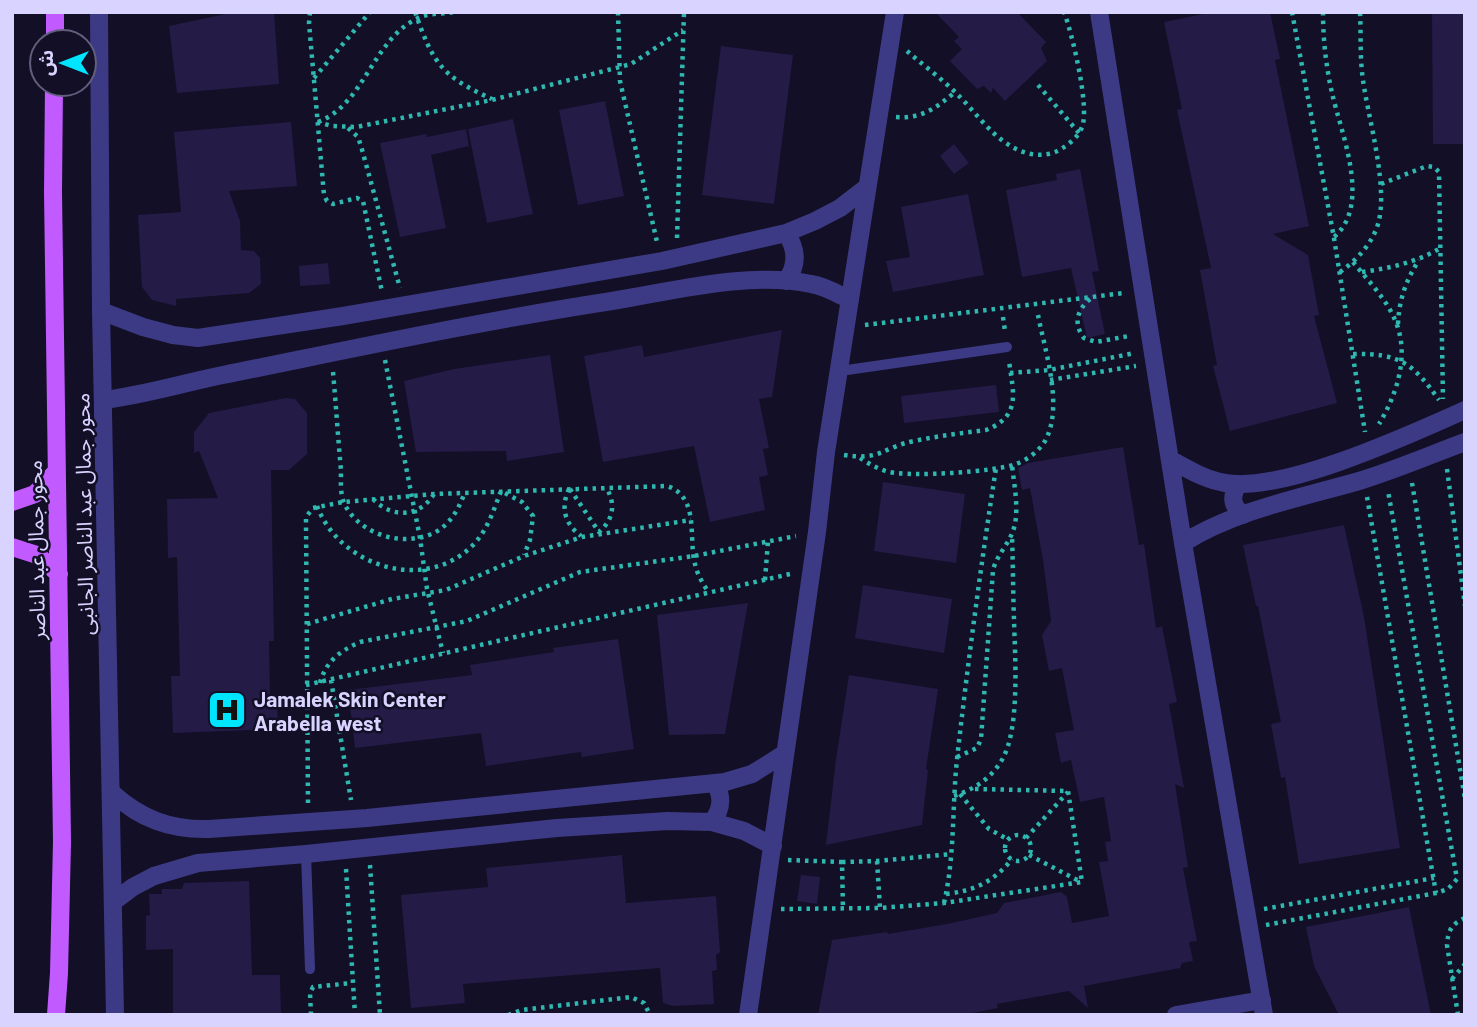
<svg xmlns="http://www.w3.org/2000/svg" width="1477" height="1027" viewBox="0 0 1477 1027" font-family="Barlow,'Noto Sans Arabic',sans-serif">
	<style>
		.building { fill: #241b47 }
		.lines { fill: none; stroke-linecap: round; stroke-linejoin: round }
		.path { stroke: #2fb8b0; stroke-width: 4.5; stroke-dasharray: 3.5 5; stroke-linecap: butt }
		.service { stroke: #3d3a85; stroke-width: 10 }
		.minor { stroke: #3d3a85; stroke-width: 18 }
		.tertiary { stroke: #3d3a85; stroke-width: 18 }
		.primary { stroke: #c25bff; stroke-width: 18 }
		.labels { text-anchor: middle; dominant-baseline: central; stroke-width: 5; stroke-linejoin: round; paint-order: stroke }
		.street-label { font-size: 21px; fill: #d9d4ff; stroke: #130f26 }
		.poi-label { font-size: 21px; font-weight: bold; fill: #d9d4ff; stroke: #130f26; text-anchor: start }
	</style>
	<rect width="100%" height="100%" fill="#130f26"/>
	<path class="building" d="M235 12H274L279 84 177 93 169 26Z
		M935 12H1017L1046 42 1041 48 1047 61 1005 101 993 88 991 93 984 86 977 89 950 61 962 49 954 41 959 37Z
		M1213 12H1270L1280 59 1275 60 1309 226 1273 234 1308 255 1319 315 1314 316 1337 403 1230 431 1213 366 1217 365 1200 270 1211 268 1177 110 1182 109 1164 22Z
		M1432 12H1465V144H1433Z
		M721 46 793 55 774 204 702 195Z
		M605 101 624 196 578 205 559 110Z
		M513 119 533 214 487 223 468 129Z
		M291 122 297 186 229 191 240 221 241 250 254 251 260 258 261 284 249 293 176 299V306L152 300 142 287 138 215 181 212 174 132Z
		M466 129 469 146 431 155 446 228 400 237 380 143 426 134 427 137Z
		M954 144 969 163 954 174 940 156Z
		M1080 169 1099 271 1092 272 1105 334 1087 338 1071 268 1022 277 1006 190 1057 180 1056 174Z
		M968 194 984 275 893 292 886 261 910 257 901 207Z
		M328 263 330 284 300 286 299 266Z
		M782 330 772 397 759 399 769 448 763 449 768 475 759 477 765 510 710 522 694 446 603 462 584 356 642 345 644 357Z
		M550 355 564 452 507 461 506 451 416 452 404 381 454 369Z
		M996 385 999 412 904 423 901 396Z
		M286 398 295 399 307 413V454L289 470H271L274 641H269L270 700 277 699 278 729 173 733 171 676H180L177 557 168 558 167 499 218 498 199 451 194 453V432L209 413Z
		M1123 447 1139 545 1144 544 1156 628 1162 626 1177 702 1169 704 1184 788 1175 784 1188 867 1183 868 1197 941 1189 942 1193 961 1182 963 1180 968 1084 986 1088 1008 1069 991 997 1004 998 1008 962 1015H818L832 940 887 932 888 934 947 924 997 913 1004 903 1061 892 1067 897 1072 923 1109 916 1099 862 1108 861 1105 842 1111 841 1104 797 1080 802 1071 760 1061 763 1055 733 1074 730 1062 668 1049 671 1042 635 1051 621 1043 560 1030 488 1022 490 1018 468 1028 463Z
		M883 482 965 494 956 563 874 551Z
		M1344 525 1364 617 1400 848 1299 864 1285 777 1281 778 1271 724 1281 722 1258 606H1256L1243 545Z
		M863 585 952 599 944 653 855 638Z
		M748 603 725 734 669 735 657 615Z
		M618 639 634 749 582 757 581 752 486 766 481 733 355 748 348 690 472 675 470 665 554 652 553 648Z
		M849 675 938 689 926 769 928 770 922 825 826 845 836 759Z
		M622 855 626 903 716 896 720 952 716 955 717 970 712 971 714 1004 673 1006 663 1003 660 968 463 984 465 1003 411 1008 401 895 488 887 486 868Z
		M801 875 820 877 817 904 797 901Z
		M249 881 252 975H280L281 1015H173V949L146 950V916L150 915 149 894H162V889H182L184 883Z
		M1409 907 1431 1015H1339L1314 966 1306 927Z"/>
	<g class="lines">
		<path class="path" d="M310 12 309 23 324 195 327 201 333 204 357 198 363 201 382 292
			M415 12C433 63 441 76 492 99
			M618 12 620 81 657 242
			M1292 12 1334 238 1365 432
			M1323 12C1323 40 1326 66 1332 93 1341 133 1372 205 1334 237
			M907 51C923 65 941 78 956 93 973 109 989 133 1009 145 1023 154 1040 158 1055 152 1066 147 1078 138 1082 127 1090 107 1072 33 1064 12
			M314 78 370 12
			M1038 85 1079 133
			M896 117C922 119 936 108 955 92
			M317 122 332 126 356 127 492 100 631 64 683 30
			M318 122C365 104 372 40 418 18 428 13 443 14 455 12
			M348 128 358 137 361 146 400 288
			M1381 184 1427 166 1434 167 1439 172 1443 399
			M677 238 684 12
			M1353 262C1369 282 1388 300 1397 325 1409 358 1396 396 1379 424
			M1340 272C1354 262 1368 248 1375 232 1393 195 1366 114 1362 72 1360 52 1361 32 1360 12
			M1362 272C1390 268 1414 263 1439 249
			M1090 299C1077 310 1073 324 1084 338L1096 342 1129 336
			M1003 317 1005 331
			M1398 324C1399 300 1406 280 1419 260
			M865 325 1124 293
			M1353 354C1399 353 1413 363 1439 400
			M385 360 420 538 427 589 443 653
			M333 372C336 405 338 438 341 470 341 480 340 494 344 503 356 529 389 543 417 538 444 534 456 516 465 492
			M1010 373 1049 370 1135 353
			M1050 380 1136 366
			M844 455C881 461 883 447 914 441 938 436 962 433 986 430 1022 416 1013 392 1009 361
			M860 458C869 464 878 469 889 472 911 477 995 472 1016 464 1027 460 1039 451 1045 441 1064 407 1045 351 1038 315
			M1447 469 1465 606
			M1412 483 1465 799
			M569 489C560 508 565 524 581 536
			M570 489 599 532C613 520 616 505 607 489
			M1367 497 1436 893
			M373 499C392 519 420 517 434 494
			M317 506C340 567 426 594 474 544 488 529 494 509 501 491L522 502 533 516 530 540 524 555
			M765 580 768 541
			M307 624 392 599 446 590 524 556 582 537 691 520
			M331 680 351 800
			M320 683C326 661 340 651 360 642L467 621 580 572 694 556 796 536
			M306 685 790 574
			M957 757 977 748 981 739 993 570C997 555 1008 545 1013 531 1020 512 1014 485 1012 465
			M975 789 1068 791
			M960 794 989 829 1009 840
			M954 796C975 789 992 778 1003 758 1020 726 1015 657 1014 620 1013 592 1013 563 1012 535
			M308 803 306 523V517L313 508 343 502 434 494 667 486C700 497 688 537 695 564 697 574 703 584 709 593
			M1005 848a13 13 0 1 1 26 0a13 13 0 1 1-26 0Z
			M1026 838 1068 792
			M1029 855 1081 882
			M788 860 842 862 843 909
			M877 861 880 908
			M842 862 877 861 952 854
			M370 865 380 1015
			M346 869 355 1015
			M946 894C974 891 995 881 1012 859
			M944 903C955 856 952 807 957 759 968 662 981 564 996 468
			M781 909 880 908 944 903 1082 882 1068 791
			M1264 909 1434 878
			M1266 925 1436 893 1448 889 1457 879 1388 491
			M1452 979 1465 964
			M311 1015 310 993 313 987 352 983
			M508 1015 522 1010 631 997 644 1003 650 1015
			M1458 1015 1447 945C1448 931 1451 924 1465 918"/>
		<path class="service" d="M840 371 1007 347
			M306 854 310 969"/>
		<path class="minor" d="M1099 12 1183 543 1264 1015
			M786 233C797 249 798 265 786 281
			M101 311 143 327 173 335 198 338 343 316 662 261 786 233 815 221 840 208 866 188
			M104 400C144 395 183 383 223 375 352 349 481 321 612 301 674 291 749 271 811 284 825 286 838 294 850 300
			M1171 460C1188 469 1205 480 1225 483 1283 493 1409 435 1465 410
			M1238 484C1231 497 1231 505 1243 515
			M1183 543C1236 510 1300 498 1359 481 1395 470 1430 455 1465 442
			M112 793C141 819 170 830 209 829L367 818 725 782 752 774 784 754
			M712 822C722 809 723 797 715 783
			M113 902 133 887 154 876 198 863 306 854 557 828 668 821 712 822 744 831 773 846
			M748 1015 817 532 826 452 895 12
			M1176 1015 1262 1000"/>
		<path class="tertiary" d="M99 12 101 311 115 1015"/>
		<path class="primary" d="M55 42V12
			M54 84 53 192 62 842 59 973 56 1015
			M12 502 35 494 56 472
			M12 547 37 555 59 574"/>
	</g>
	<defs>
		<g id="hospital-square" transform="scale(2.0125)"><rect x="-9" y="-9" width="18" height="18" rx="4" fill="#00e5ff" stroke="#130f26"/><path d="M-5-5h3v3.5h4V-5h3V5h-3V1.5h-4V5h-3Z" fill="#111"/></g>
	</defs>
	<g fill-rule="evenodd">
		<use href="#hospital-square" x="227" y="710"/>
	</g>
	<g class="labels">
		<g class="street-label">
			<text transform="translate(83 514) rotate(-91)">محور جمال عبد الناصر الجانبى</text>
			<text transform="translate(35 550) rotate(-91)">محور جمال عبد الناصر</text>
		</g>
		<g class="poi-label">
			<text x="254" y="698">Jamalek Skin Center<tspan x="254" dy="24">Arabella west</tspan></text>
		</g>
	</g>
	<rect width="1477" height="1027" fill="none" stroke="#d9d4ff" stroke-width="28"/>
	<g transform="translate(63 63) rotate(270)"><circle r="33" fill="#130f26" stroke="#625e7d" stroke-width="2"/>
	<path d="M0-5L12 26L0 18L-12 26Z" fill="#00e5ff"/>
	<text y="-10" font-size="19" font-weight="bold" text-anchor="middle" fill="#d9d4ff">ش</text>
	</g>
</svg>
